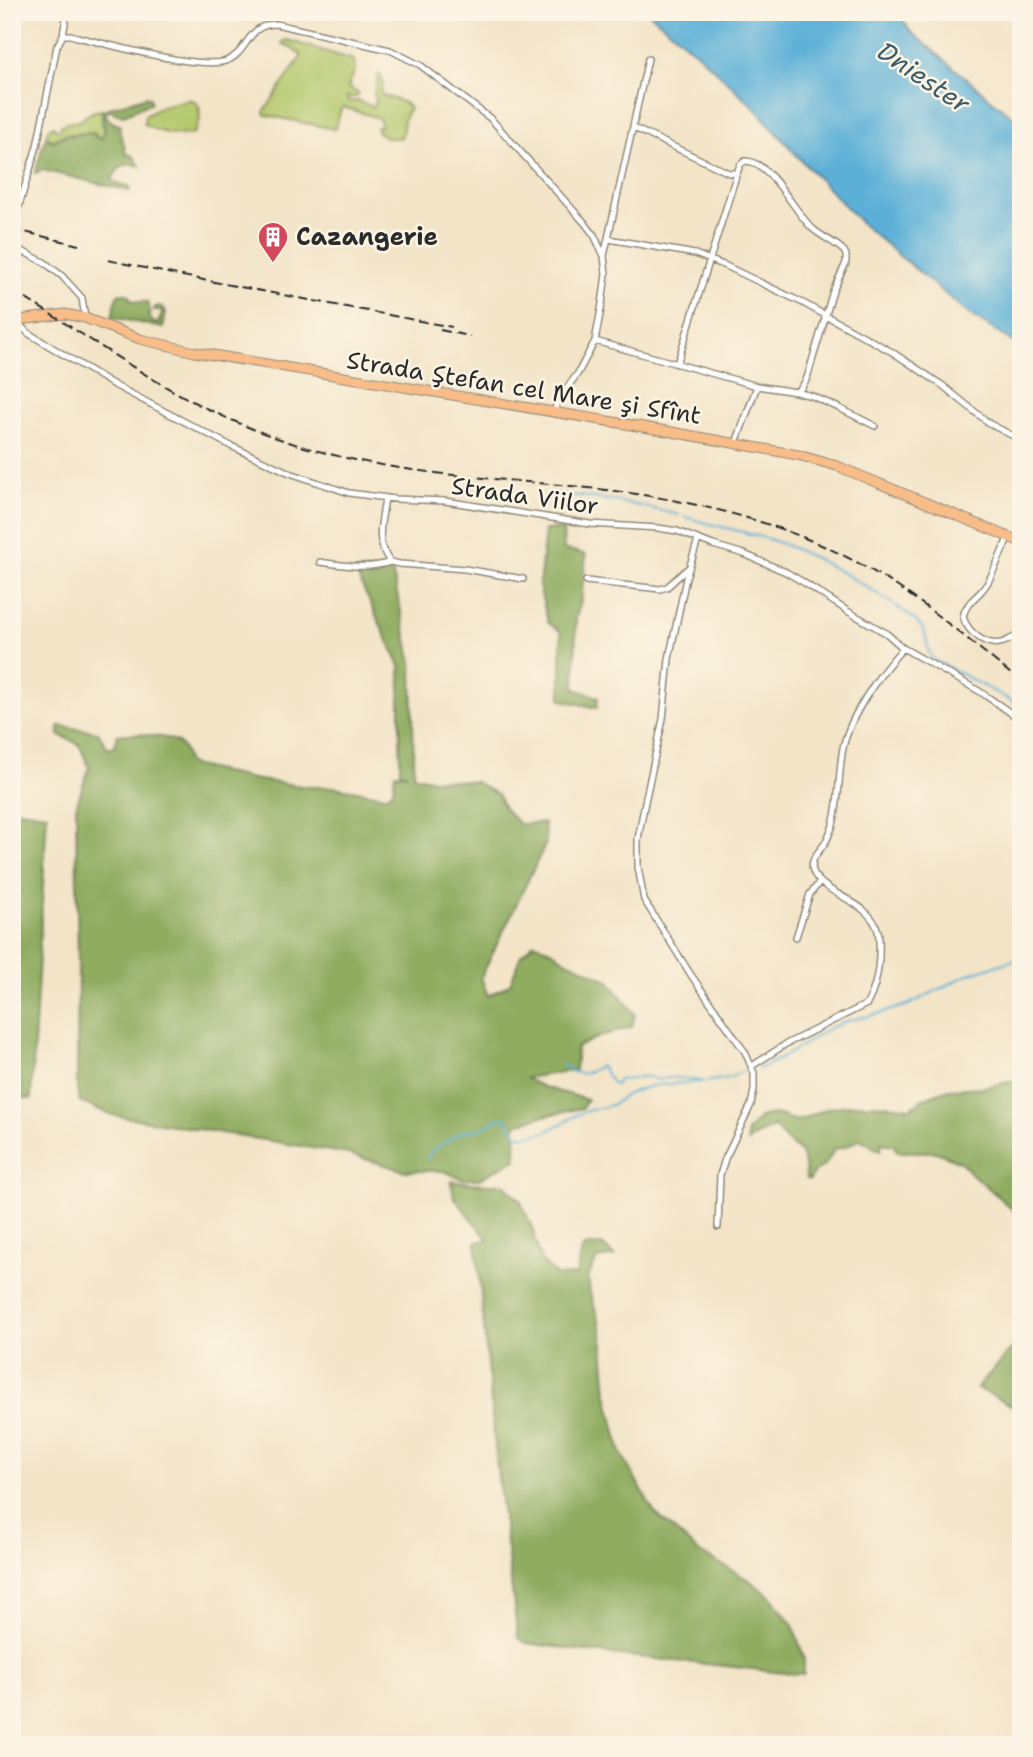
<svg xmlns="http://www.w3.org/2000/svg" width="1033" height="1757" viewBox="0 0 1033 1757" font-family="'Shantell Sans',sans-serif">
	<style>
		.green { fill: #b4c86c; stroke: #707a4c; stroke-width: 2 }
		.forest { fill: #8fac60; stroke: #5d6c46; stroke-width: 2 }
		.water { fill: #5cb0d8; stroke: #446e82; stroke-width: 2 }
		.lines { fill: none; stroke-linecap: round; stroke-linejoin: round }
		.stream { stroke: #5cb0d8; stroke-width: 2 }
		.street-casing { stroke: #8f8879; stroke-width: 8 }
		.primary-casing { stroke: #8f8879; stroke-width: 11 }
		.street { stroke: #fff; stroke-width: 5 }
		.primary { stroke: #f8bd89; stroke-width: 9 }
		.rail { stroke: #2b2b2b; stroke-width: 2; stroke-dasharray: 10 5; stroke-linecap: butt }
		.labels { text-anchor: middle; dominant-baseline: central; stroke-width: 5; stroke-linejoin: round; paint-order: stroke }
		.poi-label { font-size: 24px; font-weight: bold; fill: #2b2b2b; stroke: #fcf5e5; text-anchor: start }
		.street-label { font-size: 24px; fill: #2b2b2b; stroke: #fcf5e5 }
		.water-label { font-size: 26px; font-style: italic; fill: #3c5a68; stroke: #fcf5e5 }
	</style>
	<rect width="100%" height="100%" fill="#fcf5e5"/>
	<filter id="ink" filterUnits="userSpaceOnUse"><feTurbulence type="fractalNoise" baseFrequency=".0143" numOctaves="2"/><feDisplacementMap in="SourceGraphic" scale="14" xChannelSelector="R" yChannelSelector="G"/><feConvolveMatrix kernelMatrix="1 2 1 2 8 2 1 2 1" color-interpolation-filters="sRGB"/></filter>
	<filter id="wash" filterUnits="userSpaceOnUse"><feTurbulence type="fractalNoise" baseFrequency=".00686" numOctaves="4" result="noise"/><feDisplacementMap in="SourceGraphic" scale="28" xChannelSelector="R" yChannelSelector="G"/><feGaussianBlur stdDeviation="1.57" result="paint"/><feColorMatrix in="noise" values="0 0 0 0 0 0 0 0 0 0 0 0 0 0 0 0 0 1.4 0 .05"/><feComposite in="paint" operator="in"/></filter>
	<g filter="url(#wash)">
		<rect width="100%" height="100%" fill="#f3e4c7"/>
		<path class="green" d="M287 40 354 60 355 70 348 87 359 94 356 97H347L348 101H358L373 107 376 102 374 95 379 74C386 79 381 86 381 94 390 100 401 98 409 107 408 113 405 115 404 120 403 126 403 132 401 138H386L384 135 379 133 376 129 377 127 381 126 379 118 343 107 341 109 335 129 265 115 264 112 301 57 299 53 282 43 283 41Z
			M186 100H193L199 106 200 118 194 133C178 138 158 132 144 124L145 116 160 107Z
			M102 110V125L105 132 101 139 93 132 63 135 53 140 46 137 48 129 54 126 55 129H60L61 125H65V123L79 121 92 112Z"/>
		<path class="forest" d="M147 96 150 98 151 103C147 105 143 106 139 108 126 114 124 119 109 110L106 114C107 120 114 124 120 125 117 137 127 143 125 153L133 156 140 166C125 162 119 166 112 179L114 182 130 186 131 188 129 191 43 170 35 173 45 139 54 141 63 136 92 133 97 138 101 139C108 130 103 120 103 110Z
			M120 293 130 295V299L138 302H147L151 313 148 316 154 323H158L163 312 159 310H154L155 307 159 306 164 308 166 313 163 328 112 317 118 294Z
			M557 529 563 530 564 550 573 551 586 555 581 601 576 618 575 689 598 697 597 708 561 700V632L548 623 539 586 545 530Z
			M392 570 412 663 414 776 431 779 476 782 498 795 504 808 519 824 544 823 546 843 481 977 488 996 510 984 521 955 534 943 553 951 565 960 608 980 635 1014 632 1027 601 1036 577 1047 575 1070 526 1078C543 1090 567 1092 587 1100L582 1108 539 1117 516 1124V1159L479 1179H462L444 1171H405L349 1154 112 1115 80 1102 77 1091 78 966 76 807 89 767 79 744 59 735V726L98 732 108 749 115 746 117 735C131 733 175 734 183 748 186 752 186 760 188 764L252 779 308 787H334L386 796 393 790 395 773 408 774 400 772V666L355 571Z
			M12 807 14 809 47 814 31 1099 12 1097Z
			M1021 1079V1221L1017 1214 992 1191 974 1176 961 1162 936 1152H898L893 1145 881 1143V1150L877 1149 860 1139 845 1147 835 1149 825 1165 814 1172 810 1180 806 1179 805 1165 801 1153 784 1138 775 1127 760 1133 748 1142 747 1132C757 1119 765 1110 783 1116 788 1118 793 1121 798 1120 809 1118 819 1111 829 1108 857 1102 883 1104 911 1108L924 1098 949 1089 986 1087Z
			M451 1181 482 1184H504L520 1200 533 1230 541 1261 557 1276 576 1275 583 1247 602 1245 615 1256 597 1259 588 1277 590 1292 602 1332 607 1395 621 1453 654 1512 699 1552 749 1580 770 1596 793 1625 804 1658V1674C780 1674 758 1669 734 1667 664 1660 595 1653 526 1643L518 1638 498 1477 476 1242 488 1240 454 1197Z
			M1021 1338V1424L1013 1406 977 1388Z"/>
		<path class="water" d="M648 12H897L911 32 1005 111 1021 122V347L969 314 863 225 801 160 752 105 699 55Z"/>
		<g class="lines">
			<path class="stream" d="M548 493C592 496 637 504 679 515
				M685 517C712 525 741 531 768 539 804 550 851 576 882 597 893 605 907 612 917 622 931 635 924 650 933 659L1021 706
				M562 1064C577 1077 583 1076 601 1066 606 1072 609 1082 615 1085L619 1079C632 1082 645 1072 657 1080 672 1076 684 1078 700 1081
				M758 1069 780 1059 830 1028 847 1021 882 1013 908 1005 971 973 1021 958
				M427 1159 432 1151 459 1133 483 1128 502 1117 506 1118 516 1134C542 1141 560 1122 581 1113 590 1109 599 1109 608 1106 614 1105 620 1099 626 1095 634 1091 644 1088 652 1086 677 1082 703 1084 728 1078 735 1077 740 1071 747 1070"/>
		</g>
	</g>
	<g filter="url(#ink)">
		<g class="lines">
			<g class="street-casing">
				<path id="street" d="M63 35 67 12
					M634 128 729 173H737L740 165 745 161C770 160 794 212 813 229 822 237 835 242 844 251L846 255V263L833 291 807 378 802 387 796 392
					M12 229 37 146 57 46 63 35H70C101 43 199 70 226 61 249 53 246 24 276 24L390 50 420 65 491 119 584 222 594 235 604 256 606 274 602 304 595 341 578 373 557 402 554 412
					M609 239 695 254 726 266 803 303 892 352 942 385 990 424 1021 440
					M12 242 18 249 44 262 62 276 82 298 85 318
					M604 256 648 59
					M20 321 21 326 28 333 114 385 231 446 290 473 349 493 395 499 445 501 590 524 658 528 677 531 713 545 744 554 786 572 803 582 849 612 886 633 903 648 979 691 1021 720
					M595 341 757 386 796 392 812 396 839 408 875 426
					M677 364 737 173
					M736 443 757 386
					M385 498C382 523 374 540 390 562L400 564 465 569 523 579
					M1009 536C1002 551 996 567 988 582 981 596 966 600 963 617 968 633 987 648 1004 642 1010 640 1015 636 1021 634
					M698 540 686 578 669 659 663 719 645 802 638 839V867L644 900 691 975 745 1052 754 1073V1090L751 1105 725 1159 720 1175 718 1227
					M320 562C341 565 370 570 390 562
					M586 581 660 589 667 587 687 569
					M796 937 810 894 820 882
					M752 1066 786 1044 867 1004C875 990 878 974 879 958 879 949 880 939 878 931 869 899 821 895 813 871 809 859 820 851 825 843 828 838 830 832 832 828 840 803 838 774 843 748 850 715 880 673 903 648"/>
			</g>
			<g class="primary-casing">
				<path id="primary" d="M12 321 65 314 85 318 140 339 195 352 655 429 798 455 837 466 1021 542"/>
			</g>
			<use href="#street" class="street"/>
			<use href="#primary" class="primary"/>
			<path class="rail" d="M12 229 79 245
				M108 260 172 274 452 327
				M12 291C60 318 105 351 153 379 204 410 258 434 315 450 410 477 509 478 606 490 709 502 811 529 898 587 941 616 981 650 1021 682
				M440 330 470 336"/>
		</g>
	</g>
	<defs>
		<g id="building-pin" transform="scale(1.575)"><path d="M0 17L-7.5 6A9.5 9.5 0 1 1 7.5 6Z" fill="#d1495b" stroke="#fcf5e5"/><path d="M-4-6H4V6H1V3H-1V6H-4ZM-2.5-4.3h1.7v1.8h-1.7ZM.8-4.3h1.7v1.8H.8ZM-2.5-1h1.7V.8h-1.7ZM.8-1h1.7V.8H.8Z" fill="#fff"/></g>
	</defs>
	<g fill-rule="evenodd">
		<use href="#building-pin" x="273" y="237"/>
	</g>
	<g class="labels">
		<g class="poi-label">
			<text x="296" y="237">Cazangerie</text>
		</g>
		<g class="street-label">
			<text transform="translate(524 388) rotate(9)">Strada Ştefan cel Mare şi Sfînt</text>
			<text transform="translate(525 496) rotate(8)">Strada Viilor</text>
		</g>
		<g class="water-label">
			<text transform="translate(924 77) rotate(34)">Dniester</text>
		</g>
	</g>
	<rect width="1033" height="1757" fill="none" stroke="#fcf5e5" stroke-width="42"/>
</svg>
